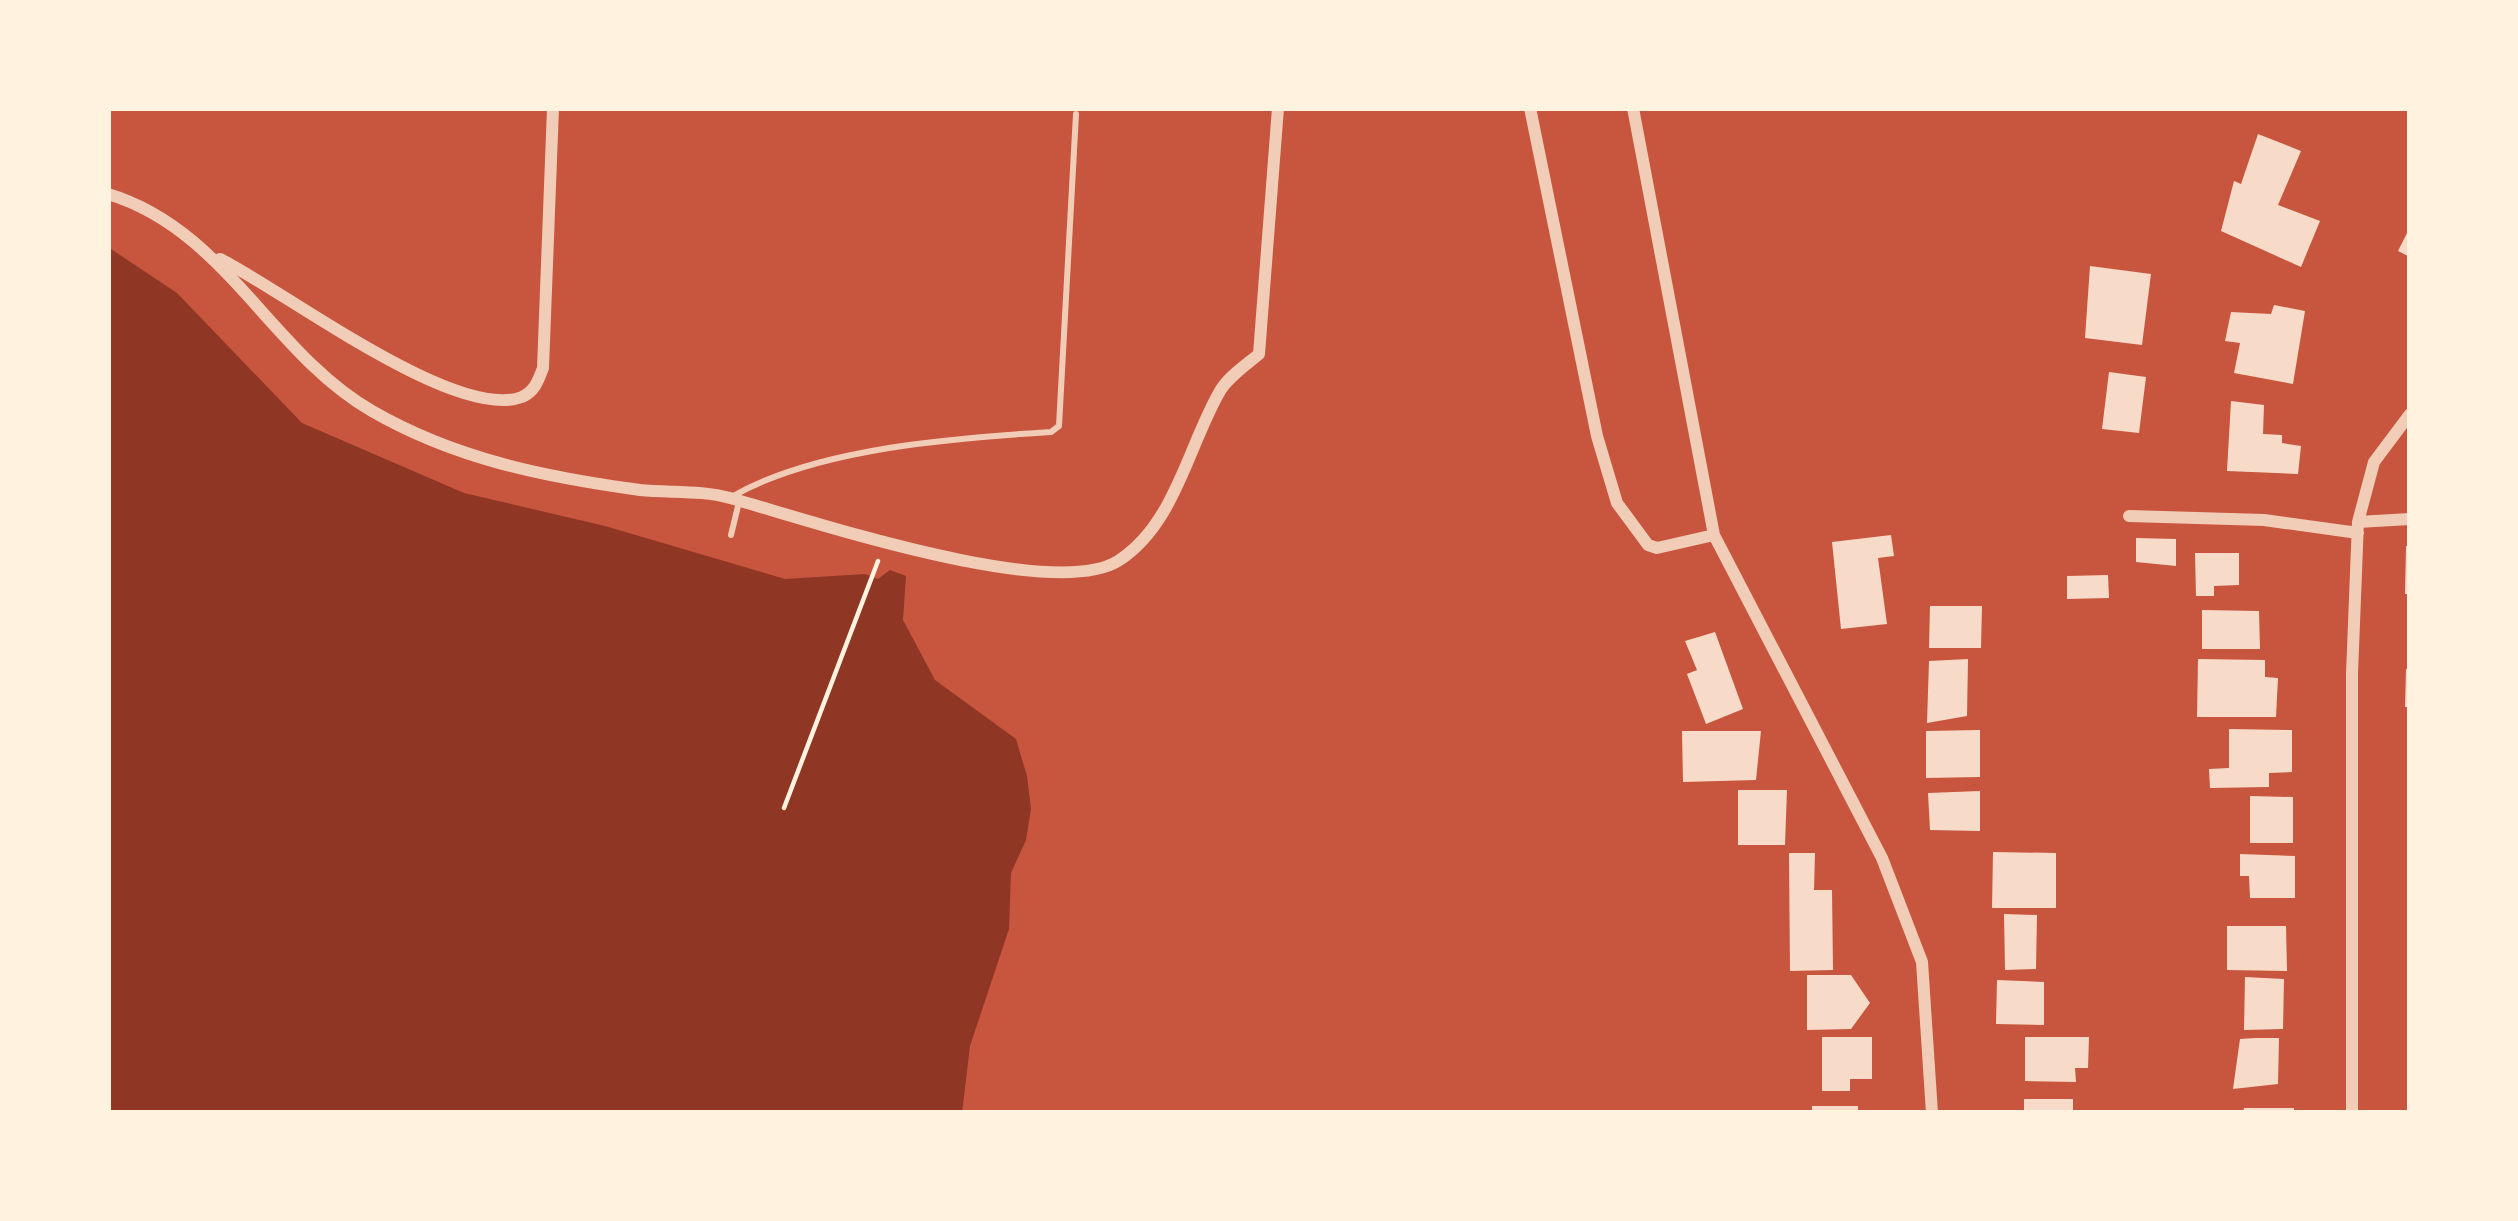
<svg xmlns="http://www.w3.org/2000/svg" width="2518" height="1221" viewBox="0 0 2518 1221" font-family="Cabin,sans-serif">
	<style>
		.water { fill: #8f3625 }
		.building { fill: #f7dbc8 }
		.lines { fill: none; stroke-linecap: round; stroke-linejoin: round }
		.path { stroke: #fff3e0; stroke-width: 4.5 }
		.service { stroke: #f1ccb7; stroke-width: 6 }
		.minor { stroke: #f1ccb7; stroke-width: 12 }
	</style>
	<rect width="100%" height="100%" fill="#c8553d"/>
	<path class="water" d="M108 247 177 293 302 423 464 493 605 526 785 579 865 574 878 579 890 570 906 576 903 620 935 680 1016 739 1027 776 1031 809 1026 840 1011 873 1009 929 970 1046 962 1113H108Z"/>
	<path class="building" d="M2258 134 2301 151 2278 205 2320 221 2301 267 2221 231 2234 181 2241 184Z
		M2410 227V257L2398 251Z
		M2090 266 2151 274 2142 345 2085 338Z
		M2274 305 2305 311 2293 384 2234 373 2240 343 2225 341 2231 312 2271 314Z
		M2109 372 2146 377 2139 433 2102 429Z
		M2231 401 2264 405 2263 434 2282 435V443L2301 446 2298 474 2227 471Z
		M1891 535 1894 556 1878 558 1887 624 1841 629 1832 542Z
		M2136 538 2176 539V566L2136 562Z
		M2406 546H2410V594H2405Z
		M2195 553H2239V585L2214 586V596H2196Z
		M2108 575 2109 598 2067 599V576Z
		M1930 606H1982L1981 648H1929Z
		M2202 610 2259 611 2260 649H2202Z
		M1715 632 1743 709 1706 724 1687 674 1697 670 1685 641Z
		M1968 659 1967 716 1927 723 1929 661Z
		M2198 659 2265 660V677L2278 678 2276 717H2197Z
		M2406 669H2410V707H2405Z
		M2229 729 2292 730V772L2269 773V787L2210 788 2209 769 2229 768Z
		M1980 730V777L1926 778V731Z
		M1682 731H1761L1756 780 1683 782Z
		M1738 790H1787L1785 845H1738Z
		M1980 791V831L1930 830 1928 793Z
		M2250 796 2293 797V843H2250Z
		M1993 852 2056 853V908H1992Z
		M1789 853H1815L1814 890H1832L1833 970 1790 971Z
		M2240 854 2295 856V898H2250L2249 876H2240Z
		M2004 914 2037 915 2036 969 2005 970Z
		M2227 926H2286L2287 971 2227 970Z
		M1807 975H1851L1870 1003 1851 1029 1807 1030Z
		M2245 977 2284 979 2283 1029 2244 1030Z
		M1997 980 2044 982V1025L1996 1024Z
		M1822 1037H1872V1079H1850V1091H1822Z
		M2025 1037H2089L2088 1068H2075L2076 1082 2025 1081Z
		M2255 1038H2279L2278 1084 2233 1089 2240 1039Z
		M2024 1099H2073V1113H2024Z
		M1812 1106H1858V1113H1812Z
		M2244 1108H2294V1113H2243Z"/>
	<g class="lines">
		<path class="path" d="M784 808 878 561"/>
		<path class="service" d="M733 496C818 448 954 438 1051 432L1059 426 1076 114
			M731 535 739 502"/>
		<path class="minor" d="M1530 108 1597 436 1617 503 1648 545 1657 548 1714 535
			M1633 108 1714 535 1882 858 1922 962 1932 1113
			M108 194C225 229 271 353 372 411 455 459 545 477 640 490 669 493 702 490 730 498 809 520 1052 602 1118 561 1175 525 1188 446 1220 391 1228 377 1246 365 1259 354L1278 108
			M220 259C283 290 455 422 522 397 535 391 538 381 543 368L553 108
			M2129 516 2264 520 2358 533
			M2358 522 2410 519
			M2352 1113V674L2358 522 2374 462 2410 414"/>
	</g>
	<rect width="2518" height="1221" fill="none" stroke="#fff3e0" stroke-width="222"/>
</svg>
